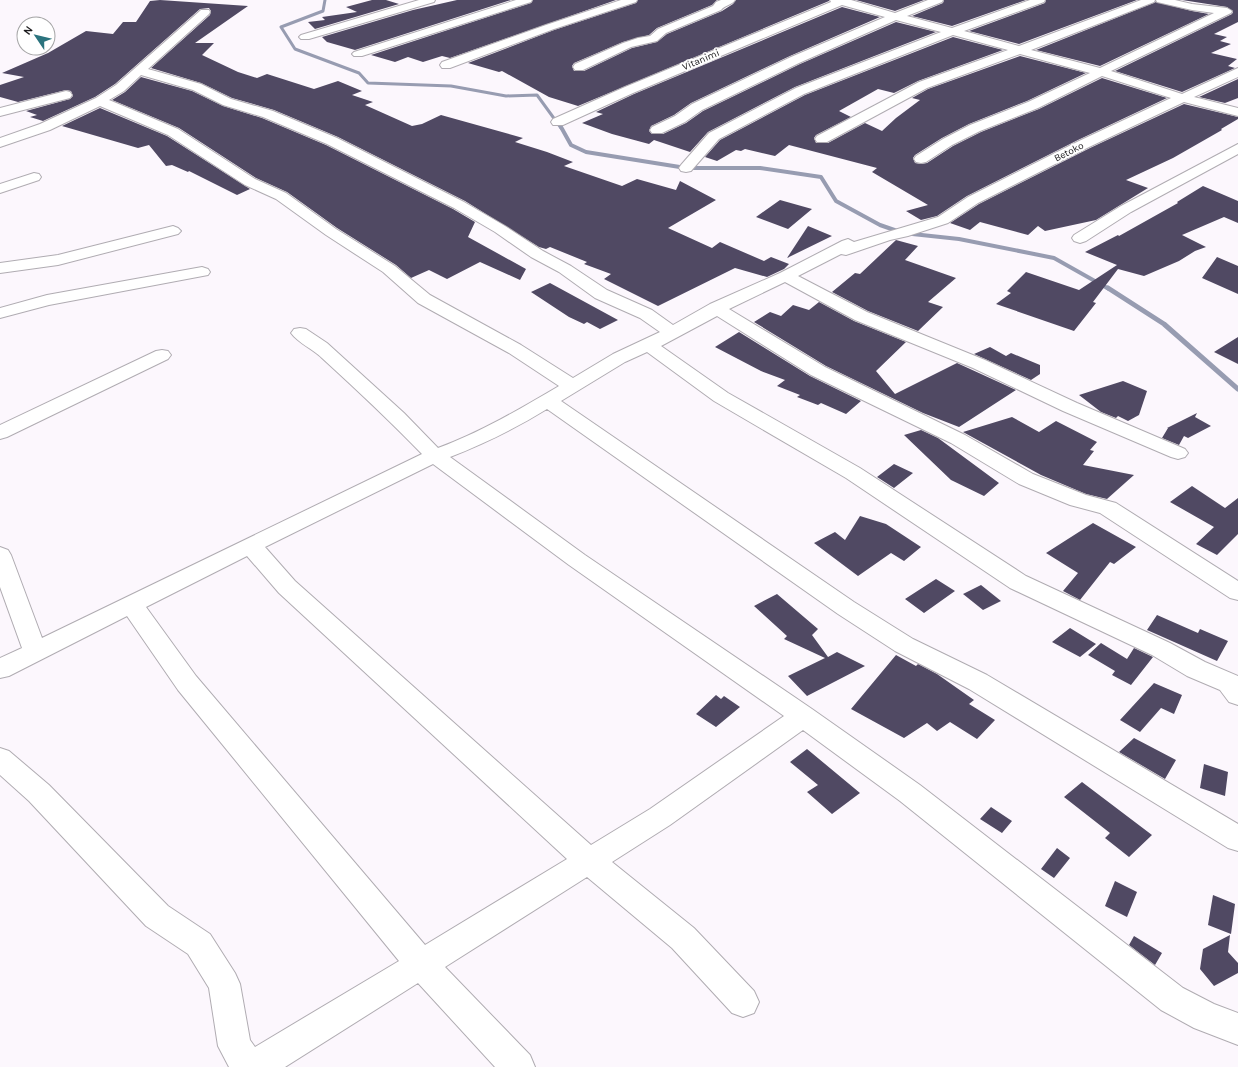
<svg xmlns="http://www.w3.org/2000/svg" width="1238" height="1067" viewBox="0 0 1238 1067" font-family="Karla,sans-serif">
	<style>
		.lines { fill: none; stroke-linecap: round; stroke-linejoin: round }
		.stream-far2 { stroke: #979cb1; stroke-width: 3 }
		.stream-far1 { stroke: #979cb1; stroke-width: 4 }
		.stream { stroke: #979cb1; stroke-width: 5 }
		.building { fill: #504963 }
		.minor-casing { stroke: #b0acb2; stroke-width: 2 }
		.minor { fill: #fff; fill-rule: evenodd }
		.labels { text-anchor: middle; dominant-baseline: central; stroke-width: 4; stroke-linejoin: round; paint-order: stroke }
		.far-street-label { font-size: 10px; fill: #1c1b1d; stroke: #fff }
	</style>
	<rect width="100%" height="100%" fill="#fcf7fd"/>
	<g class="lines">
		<path class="stream-far2" d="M325 0 323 11 281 27 295 49 359 73 368 83 451 86 506 96 537 95 561 128"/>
		<path class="stream-far1" d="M561 127 571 145 586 152 686 168H760L821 177 836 201 880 225 903 233 959 239 1054 258 1109 289"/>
		<path class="stream" d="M1108 288 1164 324 1238 389"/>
	</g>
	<path class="building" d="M160 0 248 6 195 43H214L202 55 238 72 257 78 267 74 314 89 338 81 362 91 352 95 373 102 365 105 412 126 422 124 441 115 523 138 515 142 547 152 573 162 564 166 622 186 637 179 676 190 680 181 716 200 668 228 712 248 720 242 764 261 771 257 789 264 784 269 767 277 735 268 658 306 604 279 611 274 584 264 587 262 550 247 546 249 539 247 465 201 338 137 274 110 232 98 201 83 151 68 210 15 211 11 209 8 200 9 115 84 95 97 43 121 30 117 37 115 26 111 70 99 73 96 71 91 66 90 18 102 0 97V85L24 77 2 73 48 53 86 31 113 34 123 22H136L150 1Z
		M372 0H386L399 4 315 29 308 22 325 20 322 17 357 12 346 7Z
		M457 0H511L355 50 327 42 322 37 413 10Z
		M533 0H616L450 58 442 56 423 62 408 57 395 62 371 55 531 3Z
		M638 0H717L712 5 657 28 649 35 623 42 574 63 572 66 574 71H584L632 48 657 42 667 34 722 11 733 4 736 0H829V1L578 106 549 97 502 71 499 72 468 63 554 30 636 3Z
		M856 0H924L895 11Z
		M944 0H1026L952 26 912 16 943 3Z
		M1046 0H1137L1019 44 969 31 1045 3Z
		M1182 0H1238V22L1214 34 1227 37 1220 41 1231 44 1211 53 1237 59 1228 66 1235 68 1182 92 1115 71 1232 14 1233 12 1227 7Z
		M1156 2 1192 11 1209 14 1100 66 1036 50Z
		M842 7 880 17 790 56 691 103 674 115 651 126 649 131 652 134H663L686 123 703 111 800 64 896 22 936 32 795 87 708 132 690 152 654 140 649 144 612 134 582 123 603 114 596 112 634 94Z
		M953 37 1003 50 918 81 894 93 878 89 839 111 851 117 816 135 814 138 816 143H828L865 123 882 131 896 118 920 100 912 98 928 89 1020 56 1086 73 1027 101 969 124 942 138 915 155 913 158 915 163 921 164 927 163 953 146 981 132 1039 109 1102 78 1167 98 1078 140 967 196 937 216 921 220 906 211 928 205 872 172 877 168 789 145 775 156 745 149 741 151 736 150 717 161 705 157 720 140 805 95Z
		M141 77 192 91 223 106 262 118 326 145 453 209 475 222 468 237 526 269 520 280 480 262 447 279 429 270 411 278 396 265 337 228 287 192 256 178 179 128 112 100 125 92Z
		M1238 79V98L1225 103 1199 97Z
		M1184 104 1238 117V119L1221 129 1222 130 1173 158 1126 180 1148 188 1096 220 1045 231 1038 226 1028 235 980 222 970 230 950 223 979 204 1090 148Z
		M100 108 167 136 250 189 237 195 189 171 188 172 172 165 166 166 149 145 138 148 62 126Z
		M1203 186 1238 201V223L1224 217 1182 235 1206 247 1195 251 1179 261 1144 276 1118 269 1093 302 1096 303 1074 331 996 304 1011 293 1007 291 1026 272 1079 290 1117 265 1085 252 1118 235 1119 236 1178 203 1177 202Z
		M780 200 812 209 788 229 756 217Z
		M808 226 832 236 787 258Z
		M896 240 918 246 905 260 956 278 928 302 943 307 918 331 868 311 832 292 855 273 860 274Z
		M1217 257 1238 266V294L1202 278Z
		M550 283 618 320 600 329 587 322 584 324 569 317 531 292Z
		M819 302 854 321 906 342 876 371 895 394 957 363 1016 390 959 427 923 413 826 366 754 322 770 312 781 316 793 305 809 310Z
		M739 332 810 376 861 401 846 414 821 403 818 405 797 397 800 395 777 386 785 380 761 371 715 347Z
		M1238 337V364L1214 352Z
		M990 347 1006 356 1011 353 1040 365V374L1031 380 974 354Z
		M1123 381 1147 391 1139 415 1128 421 1118 416 1116 418 1101 412 1079 395Z
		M1197 413 1195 417 1211 426 1188 438 1184 436 1179 445 1162 438 1168 428H1167Z
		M1012 417 1039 432 1056 421 1097 442 1090 450 1094 451 1083 465 1134 475 1107 499 1086 494 1041 475 963 432Z
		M921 430 938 438 999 483 984 496 951 480 904 435Z
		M894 464 913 473 894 488 877 477Z
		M1192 486 1225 508 1238 498V534L1217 555 1196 544 1214 527 1170 502Z
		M860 516 886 524 921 547 904 561 891 553 858 576 814 543 835 532 845 540Z
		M1093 523 1136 547 1114 564 1110 562 1080 600 1063 591 1078 573 1046 553Z
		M936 579 955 591 924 613 905 599Z
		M981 585 1001 601 983 610 963 594Z
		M777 594 818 629 812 635 828 657 837 652 865 666 807 696 788 676 825 658 784 639 787 636 754 606Z
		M1157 615 1198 633 1200 629 1228 641 1217 661 1147 630Z
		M1070 628 1096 644 1080 657 1052 642Z
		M1101 643 1127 659 1134 648 1153 657 1131 685 1112 675 1115 671 1088 655Z
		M896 655 916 666 918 664 937 674 974 700 969 704 995 720 977 739 950 722 937 731 927 723 904 738 851 709Z
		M1154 683 1182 695 1174 714 1161 708 1140 732 1120 720Z
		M716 695 721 699 724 696 740 707 716 727 696 714Z
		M1134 738 1176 760 1165 779 1119 752Z
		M807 749 860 793 832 814 807 792 818 785 790 762Z
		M1204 764 1228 772 1225 796 1200 788Z
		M1082 782 1152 835 1129 857 1105 838 1110 833 1064 797Z
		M991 807 1012 821 1002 833 980 819Z
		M1057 848 1070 858 1054 878 1041 869Z
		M1115 881 1137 892 1127 917 1105 906Z
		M1213 895 1235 904 1231 934 1208 925Z
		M1230 935 1228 952 1238 963V973L1214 986 1200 969 1203 949Z
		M1134 936 1162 953 1155 965 1129 945Z"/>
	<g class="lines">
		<g class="minor-casing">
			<path id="minor" d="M419 0H435L434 2 309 39H301L299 37 301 35Z
				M516 0H532L531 2 362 56H354L352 54 354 52Z
				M621 0H637L636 2 554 29 450 68H442L440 65 442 62 546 25Z
				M721 0H735C732 5 725 5 721 10L666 33 657 41 631 47 583 70H575L573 67 575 64 623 43 638 38 650 36 658 29 713 6 716 2Z
				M830 0H851L895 13 928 0H943L942 2 907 16 952 28 1030 0H1045L1044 2 964 31 1019 46 1141 0H1155L1154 2 1031 50 1100 68 1214 13 1192 10 1157 2 1156 0H1175L1192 4 1227 8 1232 11 1231 13 1111 71 1182 94 1238 68V77L1194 97 1238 108V116L1184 102 1089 147 978 203 948 223 908 236 890 240 852 253 846 255 841 254 798 276 867 312 985 360 1077 403 1185 449 1188 453 1185 457 1178 459 1171 457 1063 411 973 368 855 320 785 282 729 309 825 367 965 435 1033 474 1086 495 1116 503 1238 581V600L1230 598 1100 513 1070 505 1019 484 951 443 811 375 717 316 661 346 728 393 860 468 1026 576 1170 643 1205 662 1238 676V705L1229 702 1220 690 1187 676 1152 655 1010 588 846 478 714 401 647 352 625 362 561 401 854 602 913 639 987 675 1238 824V851L1228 848 969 689 895 651 838 614 547 409C516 428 484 444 450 457L585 555 812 709 920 785 1183 988 1214 1004 1238 1013V1045L1194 1028 1161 1010 900 801 803 730 670 825 612 862 694 928 754 991 759 1002 754 1013 743 1017 732 1013 672 948 587 877 445 967 530 1055 535 1067H495L418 983 285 1067H229L218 1046 209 988 188 954 146 926 29 801 0 775V748L9 751 49 785 168 906 210 934 235 973 240 984 250 1040 255 1047 399 961 178 690 127 616 9 676 0 678V658L22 648 0 587V547L8 550 11 555 42 638 422 454C390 421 356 389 322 358 313 349 298 343 291 333L294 329 300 328 306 329 327 343 404 413 438 448C481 432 520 409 559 386L509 353 418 303 383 272 326 235 276 199 245 185 168 135 100 106 50 130 0 147V138L40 124 96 98 116 85 201 10H209L210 12 209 14 148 69 201 84 231 99 273 111 337 138 464 202 505 226 543 251 571 266 607 290 652 310 673 325 710 304 780 273 842 241 848 239 854 242 938 217 968 197 1079 141 1171 98 1102 76 1038 108 980 131 952 145 926 162 921 163 916 162 914 159 916 156 943 139 970 125 1028 102 1090 73 1020 54 927 88 827 142H817L815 139 817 136 919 82 1008 50 953 35 804 94 719 139 691 171 686 172 681 171 679 168 681 165 709 133 796 88 941 32 896 20 799 63 702 110 685 122 662 133H652L650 130 652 127 675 116 692 104 791 57 885 17 842 5 633 93 563 125H553L551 122 553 119 625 87 831 2ZM141 75 193 90 223 105 263 117 327 144 454 208 495 232 531 257 559 272 595 298 640 318 660 332 613 354 573 378 521 345 430 295 395 266 336 229 286 193 255 179 178 129 109 100 124 91ZM433 464 569 565 784 716 650 809 591 845 295 581 265 547ZM247 556 279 593 567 859 425 945 196 676 146 607Z
				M66 91 70 92 72 95 70 98 0 116V108Z
				M1238 144V154L1131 212 1086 241 1080 243 1074 241 1072 238 1074 235 1121 206Z
				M34 173 39 174 41 177 39 180 0 193V184Z
				M173 226 178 228 181 231 178 234 58 265 0 273V263L58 255Z
				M202 267 208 269 210 272 208 275 49 305 0 318V308L47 295Z
				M162 350 168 351 171 355 168 359 7 437 0 439V425L156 351Z"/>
		</g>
		<use href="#minor" class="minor"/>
	</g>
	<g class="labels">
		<g class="far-street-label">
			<text transform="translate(701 60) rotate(-23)">Vitanimi</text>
			<text transform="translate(1069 152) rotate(-27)">Betoko</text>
		</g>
	</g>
	<g transform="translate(36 36) rotate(305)"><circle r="19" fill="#ffffff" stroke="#a4a4a5"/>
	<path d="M0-3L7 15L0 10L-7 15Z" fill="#2b737e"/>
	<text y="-6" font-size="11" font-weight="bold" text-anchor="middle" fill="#1c1b1d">N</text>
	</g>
</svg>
